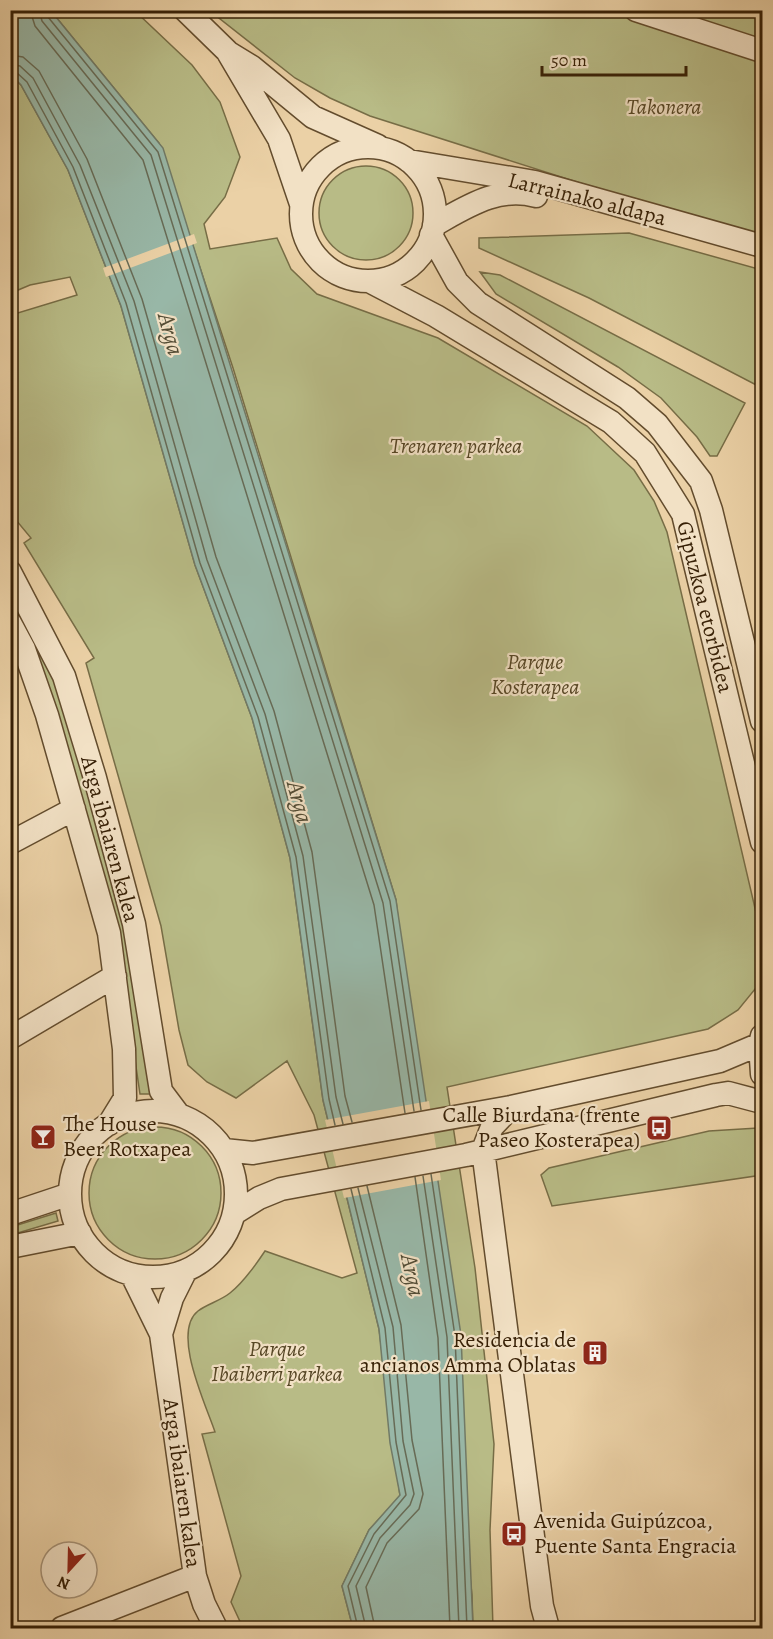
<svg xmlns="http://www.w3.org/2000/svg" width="773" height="1639" viewBox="0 0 773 1639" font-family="Alegreya,serif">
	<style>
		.green { fill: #b8bb86; stroke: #776d46; stroke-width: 1.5 }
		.water { fill: #98b7a7; stroke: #717a66; stroke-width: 1.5 }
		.pier { fill: #ebd1a6 }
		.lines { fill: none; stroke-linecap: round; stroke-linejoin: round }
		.shore { stroke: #676b56; stroke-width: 1.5 }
		.minor-casing { stroke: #634c2d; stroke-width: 25 }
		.minor { stroke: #f2e1c5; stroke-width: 22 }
		.labels { text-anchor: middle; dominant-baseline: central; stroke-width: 4.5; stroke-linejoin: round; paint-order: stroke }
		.park-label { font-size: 22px; font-style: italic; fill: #564625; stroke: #f2e1c5 }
		.street-label { font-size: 22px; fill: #361f05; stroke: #f2e1c5 }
		.poi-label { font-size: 22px; fill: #361f05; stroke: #f2e1c5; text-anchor: end }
		.water-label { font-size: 24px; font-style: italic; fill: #534d36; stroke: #f2e1c5 }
	</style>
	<rect width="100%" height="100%" fill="#ebd1a6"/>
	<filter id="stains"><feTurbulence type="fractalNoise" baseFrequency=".00333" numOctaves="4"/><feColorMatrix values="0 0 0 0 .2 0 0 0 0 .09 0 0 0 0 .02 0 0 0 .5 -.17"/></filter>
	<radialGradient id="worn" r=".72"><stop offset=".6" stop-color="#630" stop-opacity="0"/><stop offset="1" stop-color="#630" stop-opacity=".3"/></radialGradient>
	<path class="green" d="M51 11H135L192 65 220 102 240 157 225 197 204 224 210 249 277 238 291 269 317 294 438 338 587 426 634 470 654 501 667 532 762 938 760 983 738 1010 708 1029 447 1087 475 1268 494 1444 490 1530 493 1628H473L472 1595 396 900 233 368 159 143Z
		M210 11H762V241L370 116 330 98 295 78Z
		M11 75 21 85 68 170 121 306 195 565 252 718 290 858 323 1100 379 1329 400 1496 369 1530 342 1586 353 1628H243L231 1602 241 1576 202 1434 215 1432C206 1405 171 1332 198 1311 207 1304 220 1301 230 1293 244 1282 255 1266 265 1251L342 1278 357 1273 314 1115 287 1061 236 1098 207 1082 188 1065 179 1030 161 926 86 663 94 658 24 543 31 538 11 514V315L77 295 70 277 30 285 11 293Z
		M319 213a47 47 0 1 1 94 0a47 47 0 1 1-94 0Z
		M629 233 762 270V388L589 298 479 248V238Z
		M480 272 500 275 745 403 717 456H710L697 437 661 398 618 367 496 294Z
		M10 585 58 686 127 926 150 1094H140L116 930 21 628 11 609Z
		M89 1193a66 66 0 1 1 132 0a66 66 0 1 1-132 0Z
		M758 1128 762 1131V1175L552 1206 541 1175 549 1168 709 1131Z
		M56 1213 58 1221 11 1235V1227Z"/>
	<path class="water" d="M10 11H51L163 148 396 900 461 1335 473 1628H353L342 1586 369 1530 400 1495 390 1443 379 1329 323 1100 290 858 252 718 195 565 121 306 68 170 21 85 11 75Z"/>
	<path class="pier" d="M194 234 197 243 106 277 103 268Z
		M429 1101 441 1180 344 1198 325 1120Z"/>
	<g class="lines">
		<path class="shore" d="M30 10 35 26 143 160 374 905 405 1113
			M39 10 42 21 151 155 383 903 414 1111
			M47 10 48 17 158 152 390 901 421 1110
			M10 55 23 57 39 71 87 159 142 299 216 557 274 711 312 852 345 1096 352 1122
			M10 64 20 66 33 78 80 165 134 301 207 560 265 714 303 856 336 1097 343 1124
			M10 71 16 72 27 82 73 167 126 303 200 563 258 717 296 857 329 1099 335 1125
			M431 1174 455 1336 467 1628
			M423 1176 447 1337 459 1628
			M415 1177 438 1338 450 1628
			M367 1186 401 1325 412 1440 423 1494 419 1509 387 1543 366 1587 375 1628
			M358 1188 393 1327 403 1441 414 1494 410 1505 380 1538 356 1586 366 1628
			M351 1189 385 1328 396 1442 406 1495 374 1534 348 1586 358 1628"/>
		<g class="minor-casing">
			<path id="minor" d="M185 10 227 51 279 139 301 204
				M636 10 762 51
				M229 53 252 67 313 117 378 146
				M301 214a67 67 0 1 1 134 0a67 67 0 1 1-134 0Z
				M409 161 535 182 762 246
				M434 225C465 208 498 185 536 196
				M431 235 457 282 478 303 627 398 657 424 701 481 711 510 762 721
				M369 281 436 316 611 422 645 453 683 514 762 842
				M10 572 64 676 95 778 134 924 161 1091 179 1115
				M10 623 24 649 47 715 109 933 124 1049 125 1098 109 1124
				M10 843 74 809
				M762 1036 760 1044 762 1074
				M10 1038 115 976
				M511 1107 492 1127 483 1150 542 1606 548 1628
				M70 1194a83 83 0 1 1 166 0a83 83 0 1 1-166 0Z
				M224 1150 253 1153 511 1107 720 1061 760 1044
				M235 1213 259 1198 281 1189 466 1155 716 1095 728 1093 762 1102
				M10 1214 70 1194
				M10 1247 80 1233
				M132 1275 161 1334 195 1576 204 1604 216 1628
				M161 1334 172 1298 185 1272
				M62 1628 195 1576"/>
		</g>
		<use href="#minor" class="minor"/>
	</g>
	<defs>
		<g id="bus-square" transform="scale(1.35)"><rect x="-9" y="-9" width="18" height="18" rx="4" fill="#8f2418" stroke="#f2e1c5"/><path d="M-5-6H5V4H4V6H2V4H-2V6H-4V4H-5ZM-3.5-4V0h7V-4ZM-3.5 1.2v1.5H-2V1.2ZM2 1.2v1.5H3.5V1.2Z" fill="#fff"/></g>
		<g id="bar-square" transform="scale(1.35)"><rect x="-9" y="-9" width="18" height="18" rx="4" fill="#8f2418" stroke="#f2e1c5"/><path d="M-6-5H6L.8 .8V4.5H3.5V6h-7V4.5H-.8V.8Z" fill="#fff"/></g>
		<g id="building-square" transform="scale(1.35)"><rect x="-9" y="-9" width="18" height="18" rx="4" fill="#8f2418" stroke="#f2e1c5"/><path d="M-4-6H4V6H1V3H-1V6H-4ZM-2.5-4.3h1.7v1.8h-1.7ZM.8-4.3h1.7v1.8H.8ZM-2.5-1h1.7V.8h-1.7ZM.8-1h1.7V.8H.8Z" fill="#fff"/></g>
	</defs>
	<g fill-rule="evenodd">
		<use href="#bus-square" x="659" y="1128"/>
		<use href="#bar-square" x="43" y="1137"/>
		<use href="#building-square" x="595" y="1353"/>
		<use href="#bus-square" x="514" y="1534"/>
	</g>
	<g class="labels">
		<g class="park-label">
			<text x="664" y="107">Takonera</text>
			<text x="456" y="446">Trenaren parkea</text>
			<text x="535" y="662">Parque<tspan x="535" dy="25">Kosterapea</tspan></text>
			<text x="277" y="1349">Parque<tspan x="277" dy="25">Ibaiberri parkea</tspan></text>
		</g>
		<g class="street-label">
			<text transform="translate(587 199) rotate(14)">Larrainako aldapa</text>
			<text transform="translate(705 607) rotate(76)">Gipuzkoa etorbidea</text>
			<text transform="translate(110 839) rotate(75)">Arga ibaiaren kalea</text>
			<text transform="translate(182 1483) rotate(82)">Arga ibaiaren kalea</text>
		</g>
		<g class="poi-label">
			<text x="640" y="1115">Calle Biurdana (frente<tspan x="640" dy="25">Paseo Kosterapea)</tspan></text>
			<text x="63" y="1124" text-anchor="start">The House<tspan x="63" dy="25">Beer Rotxapea</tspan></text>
			<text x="576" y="1340">Residencia de<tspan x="576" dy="25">ancianos Amma Oblatas</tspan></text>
			<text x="534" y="1521" text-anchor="start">Avenida Guipúzcoa,<tspan x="534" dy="25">Puente Santa Engracia</tspan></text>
		</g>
		<g class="water-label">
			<text transform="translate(171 334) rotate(75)">Arga</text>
			<text transform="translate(300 802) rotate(75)">Arga</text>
			<text transform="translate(413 1275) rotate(78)">Arga</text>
		</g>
	</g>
	<rect width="773" height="1639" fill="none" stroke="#ebd1a6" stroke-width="36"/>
	<rect x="12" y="12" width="749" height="1615" fill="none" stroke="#361f05" stroke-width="3"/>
	<rect x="18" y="18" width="737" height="1603" fill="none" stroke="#361f05" stroke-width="1.5"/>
	<g transform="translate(69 1570) rotate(202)"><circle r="28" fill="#f2e1c5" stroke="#a79378" stroke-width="1.5"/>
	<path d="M0-4.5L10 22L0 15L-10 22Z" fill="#8f2418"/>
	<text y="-9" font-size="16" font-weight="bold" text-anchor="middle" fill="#361f05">N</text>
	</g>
	<path d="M542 66v9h144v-9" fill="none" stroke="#361f05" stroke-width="3"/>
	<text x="551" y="66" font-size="18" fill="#361f05" stroke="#f2e1c5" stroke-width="4.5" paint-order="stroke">50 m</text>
	<rect width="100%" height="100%" filter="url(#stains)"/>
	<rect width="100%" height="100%" fill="url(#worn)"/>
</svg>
